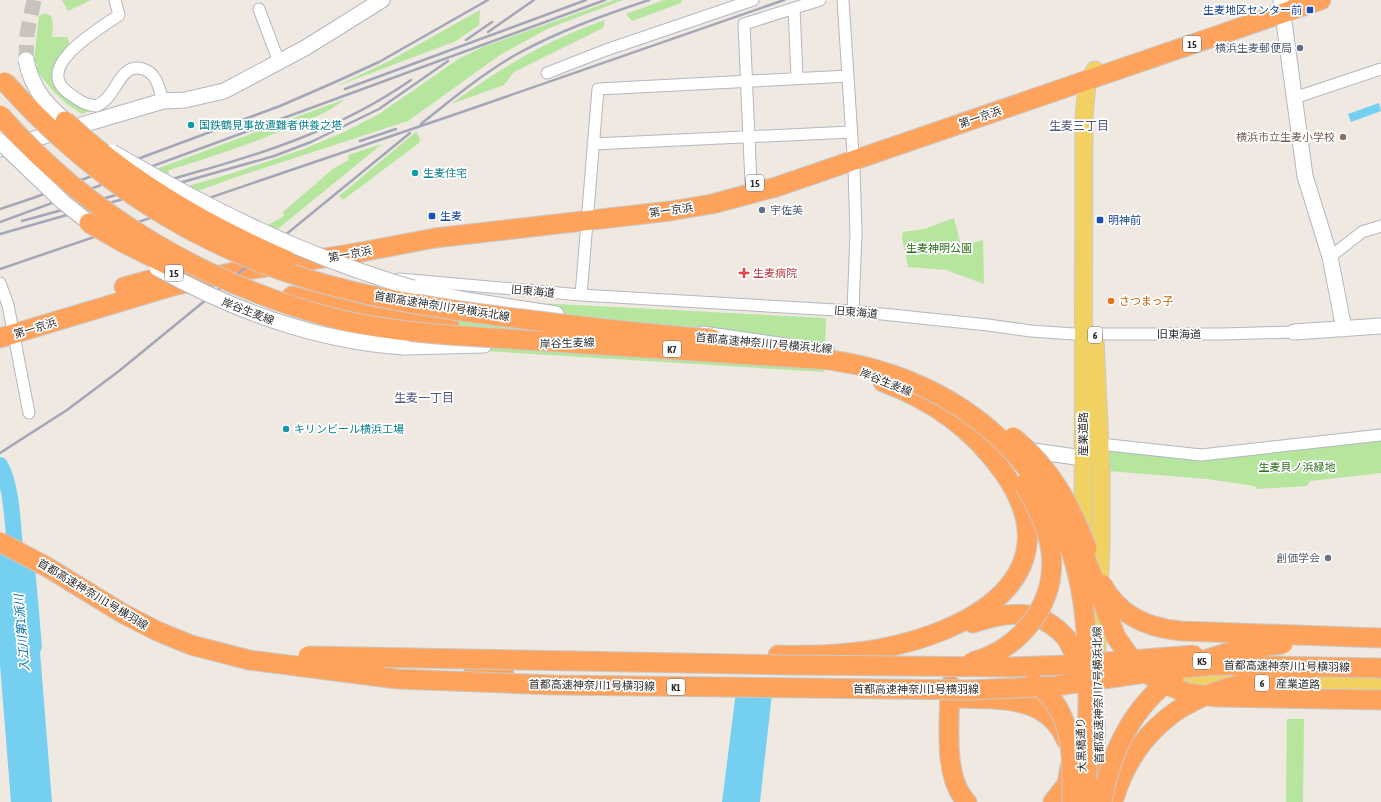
<svg xmlns="http://www.w3.org/2000/svg" width="1381" height="802" viewBox="0 0 1381 802" font-family="'Asap Condensed','Noto Sans JP',sans-serif">
	<style>
		.green { fill: #b6e59e }
		.water { fill: #75cff0 }
		.lines { fill: none; stroke-linecap: round; stroke-linejoin: round }
		.river { stroke: #75cff0; stroke-width: 16 }
		.secondary-tunnel { stroke: #c8c4bd; stroke-width: 15; stroke-dasharray: 15 8; stroke-linecap: butt }
		.street-casing { stroke: #b4b7c1; stroke-width: 13 }
		.secondary-casing { stroke: #b4b7c1; stroke-width: 17 }
		.primary-casing { stroke: #c9c9c9; stroke-width: 19 }
		.highway-casing { stroke: #c9c9c9; stroke-width: 21 }
		.street { stroke: #fff; stroke-width: 11 }
		.secondary { stroke: #fff; stroke-width: 15 }
		.primary { stroke: #f2d163; stroke-width: 17 }
		.highway { stroke: #ffa35c; stroke-width: 19 }
		.rail { stroke: #a3a6b8; stroke-width: 2.5 }
		.secondary-bridge-casing { stroke: #b4b7c1; stroke-width: 17; stroke-linecap: butt }
		.highway-bridge-casing { stroke: #c9c9c9; stroke-width: 21; stroke-linecap: butt }
		.secondary-bridge { stroke: #fff; stroke-width: 15 }
		.highway-bridge { stroke: #ffa35c; stroke-width: 19 }
		.transit-dot { fill: #1a4fb4; stroke: #fff; stroke-width: 1.5 }
		.service-dot { fill: #5c6f8a; stroke: #fff; stroke-width: 1.5 }
		.culture-dot { fill: #0f9aa8; stroke: #fff; stroke-width: 1.5 }
		.education-dot { fill: #8d6e63; stroke: #fff; stroke-width: 1.5 }
		.health-dot { fill: #e0444e; stroke: #fff; stroke-width: 1.5 }
		.food-dot { fill: #e8710a; stroke: #fff; stroke-width: 1.5 }
		.worship-dot { fill: #6b7280; stroke: #fff; stroke-width: 1.5 }
		.labels { text-anchor: middle; dominant-baseline: central; stroke-width: 3.5; stroke-linejoin: round; paint-order: stroke }
		.shield { fill: #fff; stroke: #6d6d6d; stroke-width: 1 }
		.shield-label { font-size: 10px; font-weight: bold; fill: #2e2e2e }
		.transit-label { font-size: 11px; fill: #164399; stroke: #fff; text-anchor: start }
		.service-label { font-size: 11px; fill: #4e5e75; stroke: #fff; text-anchor: end }
		.street-label { font-size: 11px; fill: #2e2e2e; stroke: #fff }
		.culture-label { font-size: 11px; fill: #0d838f; stroke: #fff; text-anchor: start }
		.education-label { font-size: 11px; fill: #785e54; stroke: #fff; text-anchor: end }
		.park-label { font-size: 11px; fill: #2c6e1b; stroke: #fff }
		.health-label { font-size: 11px; fill: #be3a42; stroke: #fff; text-anchor: start }
		.food-label { font-size: 11px; fill: #c56008; stroke: #fff; text-anchor: start }
		.worship-label { font-size: 11px; fill: #5b616d; stroke: #fff; text-anchor: end }
		.neighbourhood-label { font-size: 12px; fill: #4d5680; stroke: #fff }
		.water-label { font-size: 12px; font-style: italic; fill: #0d6fa3; stroke: #fff }
	</style>
	<rect width="100%" height="100%" fill="#efe9e1"/>
	<path class="green" d="M62 0H91L68 11Z
		M614 0H623L547 29 500 55 408 121 233 178 162 204 150 197 233 173 304 149 344 132 379 114 460 58 483 47Z
		M664 0H682L681 3 632 21 626 14Z
		M480 10 479 25 456 41 337 86 391 60Z
		M45 13 51 16 53 24 52 37H67L71 47C66 51 61 55 57 60 40 85 77 100 93 110L82 114 68 105 53 91 35 69 38 66 34 60 39 16Z
		M605 20 603 28 514 72 504 85 451 104C503 67 544 41 605 20Z
		M345 99C329 112 310 120 291 127 251 144 211 157 169 170L168 175 127 180Z
		M416 132 420 138 419 143 343 200 339 196Z
		M382 144 252 250 244 246 268 225 284 216 283 212 334 168 349 160 348 155Z
		M954 218 961 246 983 240 984 284 946 270 908 267 902 238 903 232 924 229Z
		M322 292 826 318 824 372 324 341Z
		M1381 438V473L1310 481 1307 486 1257 489 1255 486 1207 479 1108 471V448L1201 459Z
		M1287 719H1304L1303 802H1286Z"/>
	<path class="water" d="M1379 103 1381 111 1351 122 1348 114Z
		M0 550 35 566 42 647 40 652 52 802H11L0 665Z
		M736 692 772 693 760 802H722Z"/>
	<g class="lines">
		<path class="river" d="M0 465C13 487 13 534 16 559"/>
		<path class="secondary-tunnel" d="M26 60 27 34 34 0"/>
		<g class="street-casing">
			<path id="street" d="M115 0 119 15C101 28 35 65 66 91 76 98 83 105 96 106 117 99 119 61 143 69 157 73 159 88 163 101
				M843 0 854 169 856 233 853 311
				M794 8 797 77
				M259 9 279 62
				M547 73 606 50 753 0
				M1294 98 1381 69
				M593 144 851 132
				M751 184 744 24 820 0
				M1330 257 1362 232 1381 226
				M399 279 581 295 853 311 988 325 1031 331 1074 334H1223L1294 332
				M0 283 8 305 29 413
				M581 295 598 89 848 76
				M1100 444 1201 455 1381 435"/>
		</g>
		<g class="secondary-casing">
			<path id="secondary" d="M1281 0 1305 176 1330 257 1344 329
				M0 149 163 101 185 100 224 91 305 48 382 0
				M413 288 466 300 556 314
				M1294 332 1381 326
				M702 334 827 352
				M404 347 484 345
				M1026 450 1083 458
				M1097 723V771"/>
		</g>
		<g class="primary-casing">
			<path id="primary" d="M1095 340 1101 469V546L1096 671
				M1083 537 1084 117 1087 84 1095 70
				M1161 681 1237 683
				M1289 684 1381 687"/>
		</g>
		<g class="highway-casing">
			<path id="highway" d="M124 287 183 271
				M292 296 370 316 449 326
				M0 338 173 286 234 272 356 253 435 238 670 211 712 204 776 187 1321 0
				M973 623C1009 611 1040 607 1067 639
				M778 655C812 656 845 655 878 649 967 633 1076 577 1004 473 973 429 933 400 883 382
				M473 674 504 673
				M950 685C950 718 942 778 967 802
				M956 698C996 699 1048 695 1066 740
				M1099 760V799
				M1053 802 1067 784 1070 767
				M1113 802C1124 763 1147 730 1181 708"/>
		</g>
		<use href="#street" class="street"/>
		<use href="#secondary" class="secondary"/>
		<use href="#primary" class="primary"/>
		<use href="#highway" class="highway"/>
		<path class="rail" d="M488 32 534 0
			M466 40 492 22
			M345 89 586 0
			M421 124C452 99 482 74 517 54 559 31 604 15 649 0
			M360 141 396 129
			M0 209 33 198 280 106 333 83 379 62 488 0
			M22 221C77 206 132 191 186 175 266 153 342 128 411 80
			M0 222 605 0
			M0 234 274 156 311 142 379 109 448 61
			M0 269 462 112 784 0
			M0 453 67 410 119 371 410 133"/>
		<g class="secondary-bridge-casing">
			<path id="secondary-bridge" d="M26 60C32 90 49 109 74 127
				M0 142 63 202 97 229
				M112 152C208 208 305 257 413 288
				M157 268C234 311 315 341 404 347"/>
		</g>
		<g class="highway-bridge-casing">
			<path id="highway-bridge" d="M5 82C87 174 187 241 304 278 375 300 449 310 522 319 585 327 649 334 712 339
				M0 115C88 216 209 286 337 319 374 328 411 332 448 335L830 360C963 379 1063 467 1083 603 1092 668 1086 736 1087 802
				M65 121C130 182 205 225 286 260
				M89 223 122 242 176 269
				M1013 437C1053 471 1068 501 1087 548
				M1078 539 1116 637 1132 660 1146 673 1162 683 1187 693 1217 697 1381 700
				M0 542 47 567 122 613 157 631 191 645 249 660 397 679 554 685 969 690 1056 686 1173 669 1216 665 1381 668
				M1102 584C1118 615 1148 628 1181 631L1381 638
				M1067 639 1083 671
				M308 656 785 665 1012 667 1067 665 1194 655
				M1204 660 1236 650 1283 644
				M972 662C1020 649 1057 604 1051 552 1048 528 1036 505 1024 484
				M1033 683C1075 707 1072 760 1072 802
				M1181 708C1220 685 1260 678 1305 678
				M1102 802C1110 753 1133 706 1174 677"/>
		</g>
		<use href="#secondary-bridge" class="secondary-bridge"/>
		<use href="#highway-bridge" class="highway-bridge"/>
	</g>
	<g class="transit-dot">
		<rect x="1306" y="6" width="8" height="8" rx="2"/>
		<rect x="428" y="212" width="8" height="8" rx="2"/>
		<rect x="1096" y="216" width="8" height="8" rx="2"/>
	</g>
	<g class="service-dot">
		<circle cx="1300" cy="48" r="4"/>
		<circle cx="762" cy="210" r="4"/>
	</g>
	<g class="culture-dot">
		<circle cx="191" cy="125" r="4"/>
		<circle cx="415" cy="173" r="4"/>
		<circle cx="286" cy="429" r="4"/>
	</g>
	<circle class="education-dot" cx="1343" cy="137" r="4"/>
	<path class="health-dot" d="M742 267h4v4h4v4h-4v4h-4v-4h-4v-4h4z"/>
	<circle class="food-dot" cx="1111" cy="301" r="4"/>
	<circle class="worship-dot" cx="1328" cy="558" r="4"/>
	<g class="labels">
		<g class="shield">
			<rect x="1183" y="36" width="18" height="16" rx="3"/>
			<rect x="746" y="175" width="18" height="16" rx="3"/>
			<rect x="165" y="265" width="18" height="16" rx="3"/>
			<rect x="1088" y="327" width="14" height="16" rx="3"/>
			<rect x="663" y="341" width="18" height="16" rx="3"/>
			<rect x="1193" y="653" width="18" height="16" rx="3"/>
			<rect x="1255" y="675" width="14" height="16" rx="3"/>
			<rect x="667" y="679" width="18" height="16" rx="3"/>
		</g>
		<g class="shield-label">
			<text x="1192" y="44">15</text>
			<text x="755" y="183">15</text>
			<text x="174" y="273">15</text>
			<text x="1095" y="335">6</text>
			<text x="672" y="349">K7</text>
			<text x="1202" y="661">K5</text>
			<text x="1262" y="683">6</text>
			<text x="676" y="687">K1</text>
		</g>
		<g class="transit-label">
			<text x="1302" y="10" text-anchor="end">生麦地区センター前</text>
			<text x="440" y="216">生麦</text>
			<text x="1108" y="220">明神前</text>
		</g>
		<g class="service-label">
			<text x="1292" y="48">横浜生麦郵便局</text>
			<text x="770" y="210" text-anchor="start">宇佐美</text>
		</g>
		<g class="street-label">
			<text transform="translate(980 117) rotate(-19)">第一京浜</text>
			<text transform="translate(671 210) rotate(-8)">第一京浜</text>
			<text transform="translate(350 254) rotate(-10)">第一京浜</text>
			<text transform="translate(533 291) rotate(5)">旧東海道</text>
			<text transform="translate(442 306) rotate(9)">首都高速神奈川7号横浜北線</text>
			<text transform="translate(248 311) rotate(21)">岸谷生麦線</text>
			<text transform="translate(856 312) rotate(5)">旧東海道</text>
			<text transform="translate(35 328) rotate(-17)">第一京浜</text>
			<text x="1179" y="334">旧東海道</text>
			<text transform="translate(567 343) rotate(-2)">岸谷生麦線</text>
			<text transform="translate(764 343) rotate(5)">首都高速神奈川7号横浜北線</text>
			<text transform="translate(886 382) rotate(22)">岸谷生麦線</text>
			<text transform="translate(1083 434) rotate(-90)">産業道路</text>
			<text transform="translate(93 594) rotate(31)">首都高速神奈川1号横羽線</text>
			<text transform="translate(1287 666) rotate(1)">首都高速神奈川1号横羽線</text>
			<text transform="translate(1298 684) rotate(1)">産業道路</text>
			<text transform="translate(592 685) rotate(1)">首都高速神奈川1号横羽線</text>
			<text x="916" y="689">首都高速神奈川1号横羽線</text>
			<text transform="translate(1098 695) rotate(-91)">首都高速神奈川7号横浜北線</text>
			<text transform="translate(1081 745) rotate(-92)">大黒橋通り</text>
		</g>
		<g class="culture-label">
			<text x="199" y="125">国鉄鶴見事故遭難者供養之塔</text>
			<text x="423" y="173">生麦住宅</text>
			<text x="294" y="429">キリンビール横浜工場</text>
		</g>
		<g class="education-label">
			<text x="1335" y="137">横浜市立生麦小学校</text>
		</g>
		<g class="park-label">
			<text x="939" y="248">生麦神明公園</text>
			<text x="1297" y="467">生麦貝ノ浜緑地</text>
		</g>
		<g class="health-label">
			<text x="753" y="273">生麦病院</text>
		</g>
		<g class="food-label">
			<text x="1119" y="301">さつまっ子</text>
		</g>
		<g class="worship-label">
			<text x="1320" y="558">創価学会</text>
		</g>
		<g class="neighbourhood-label">
			<text x="1079" y="126">生麦三丁目</text>
			<text x="424" y="398">生麦一丁目</text>
		</g>
		<g class="water-label">
			<text transform="translate(22 633) rotate(-95)">入江川第1派川</text>
		</g>
	</g>
</svg>
